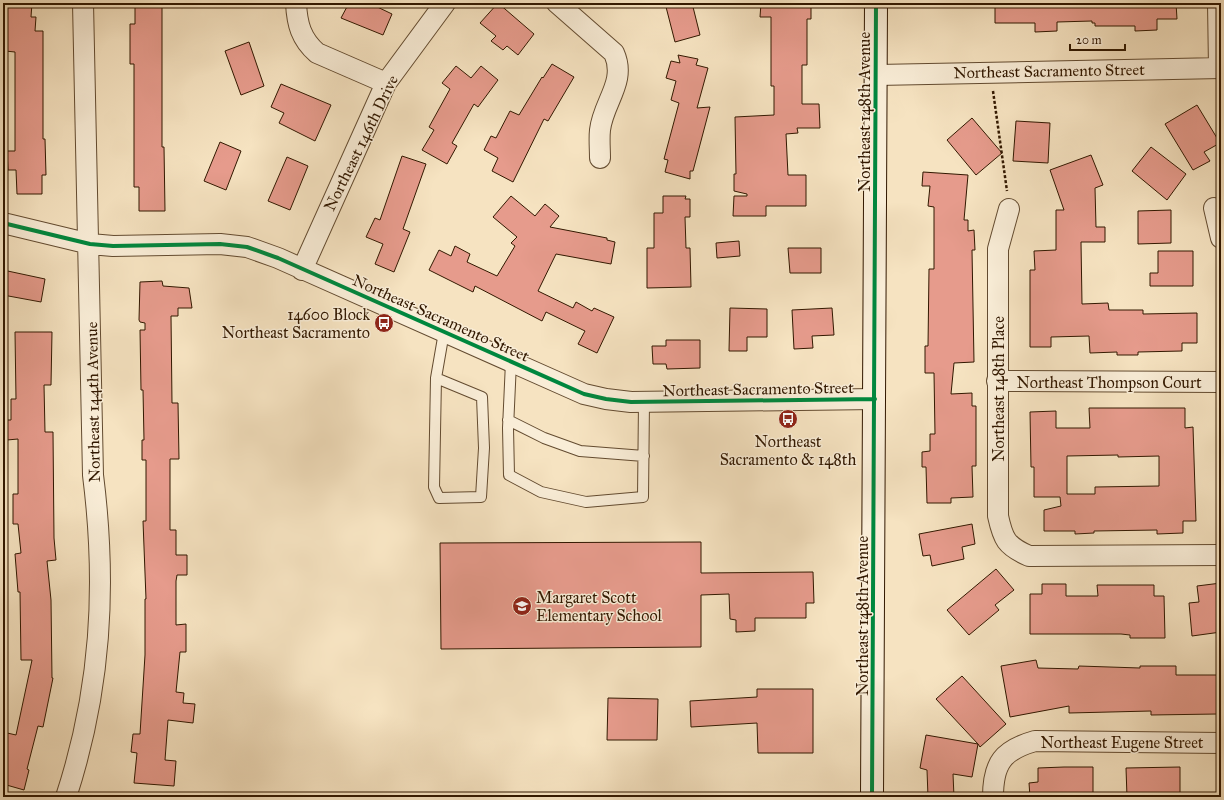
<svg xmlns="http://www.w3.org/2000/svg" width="1224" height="800" viewBox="0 0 1224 800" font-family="'IM FELL Great Primer',serif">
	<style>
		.building { fill: #e69b8c; stroke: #321800; fill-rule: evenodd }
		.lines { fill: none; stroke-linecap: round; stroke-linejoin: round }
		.service-casing { stroke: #634b30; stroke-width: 12 }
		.minor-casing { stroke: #634b30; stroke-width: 22 }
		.secondary-casing { stroke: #321800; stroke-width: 24 }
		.path { stroke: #321800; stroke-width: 2.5; stroke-dasharray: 3 2; stroke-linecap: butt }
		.service { stroke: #f9edd7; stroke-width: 10 }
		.minor { stroke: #f9edd7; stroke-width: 20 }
		.secondary { stroke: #f9edd7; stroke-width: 22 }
		.cycleway-casing { stroke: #f9edd7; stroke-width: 6 }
		.cycleway { stroke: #00873e; stroke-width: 4 }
		.labels { text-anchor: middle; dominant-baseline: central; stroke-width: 3; stroke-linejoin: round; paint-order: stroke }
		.street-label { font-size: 16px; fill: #321800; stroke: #f9edd7 }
		.poi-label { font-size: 16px; fill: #321800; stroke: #f9edd7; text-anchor: end }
	</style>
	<rect width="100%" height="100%" fill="#f6e3c1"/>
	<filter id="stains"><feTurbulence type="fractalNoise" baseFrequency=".005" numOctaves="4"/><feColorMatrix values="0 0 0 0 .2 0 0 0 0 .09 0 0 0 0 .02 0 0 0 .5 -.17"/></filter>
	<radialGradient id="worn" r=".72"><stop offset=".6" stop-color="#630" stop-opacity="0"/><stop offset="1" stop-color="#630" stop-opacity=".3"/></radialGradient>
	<path class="building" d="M6 3H32L31 17H36L35 31H43V139H45L46 175H42V194H17L16 170H8L7 151H15V52L5 51Z
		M349 3H369L392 14 383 35 341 18Z
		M498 3 534 34 518 55 507 46 503 50 491 41 496 36 480 23Z
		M665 3H692L700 35 675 42Z
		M761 3H811V19H807V65H802V104H819L820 128H797L798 133 786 134 788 175H806V206H766V216H733L734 196H747V194L734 191V174H736L735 117 774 115V86H771V17H760Z
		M995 3H1176L1177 19H1157V30L1135 31V26H1095V23H1092V21L1057 22V31L1035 32V23H995Z
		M135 7H162V147H164L165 211H139V187H134V64H130V24H135Z
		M249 42 264 86 241 95 225 51Z
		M678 55 698 59 696 65 708 68 697 108 710 107 693 171H690V179L665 172 668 160 664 159 679 103 671 100 676 81 666 78 671 61 680 63Z
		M552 64 574 77 548 121 544 119 513 182 492 171 498 158 484 150 491 136 496 138 510 111 519 115 542 77 543 78Z
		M456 66 471 78 481 66 498 80 478 107 474 104 452 143 457 146 447 164 422 150 434 130 429 127 450 89 442 83Z
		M281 84 331 105 315 141 279 123 284 113 271 107Z
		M1197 105 1220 143 1204 152 1210 161 1193 170 1165 124Z
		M972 118 1002 153 976 175 947 140Z
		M1016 121 1050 123 1048 163 1013 161Z
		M220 142 241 151 226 190 204 181Z
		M1151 147 1186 174 1167 200 1132 171Z
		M1091 155 1103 185 1095 188 1096 227H1105V242H1081L1082 304 1108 303 1109 310H1143V314L1197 313V343H1182V351L1138 352V355H1117V352L1090 353 1089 336 1051 337V347H1030V270H1035L1034 251 1056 250V210H1064L1050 170Z
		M402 156 426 164 403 229 410 232 394 272 375 264 383 244 366 237 375 218 380 220Z
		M287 157 308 166 290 210 268 201Z
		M923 172 968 175 964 220H968V231L974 230 975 250H972L974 362 954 363 951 394 972 393V406H976V466H972L973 497 951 498V503H927L926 467H922V452L930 451V434H935L934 373H925V346H928L929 269H934V207L928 206 930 186H922Z
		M511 196 535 216 545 204 559 216 550 227 607 238V240L615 242 611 264 556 254 538 291 573 308 576 302 592 311 594 308 614 317 597 353 578 344 585 331 546 312 542 321 475 286 473 292 429 270 439 250 451 256 455 246 470 254 467 262 497 276 515 246 511 243 517 237 493 217Z
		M663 196H686L685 199H690V217H685L686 248H690L691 287 647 288V248H654V213H663Z
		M1171 210V243L1138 244V211Z
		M739 241 740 256 717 258 716 243Z
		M788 248H821V273H790Z
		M1158 251H1193V286H1150V273H1158Z
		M3 270 45 279 41 302 3 295Z
		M162 281 163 286 189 288 192 308H178V316H171L172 403H178L179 459H170V530H176V555H187V575H177L176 581V625L186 624V652H180L176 692 184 693 183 703 195 704 193 723 168 720 165 760 176 761 174 786 134 783 137 753 131 752 133 734H140L145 655V599H146L143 521H146V460H142V440H144L143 390H141L140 330H145V323L140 322 139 320 140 282Z
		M730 308 767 309V337H747V351H729Z
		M832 308 834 335 812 336 813 348 794 349 792 310Z
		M15 332H52L51 385H44L45 432H53L54 538 56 560 47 561 51 600 52 678H53L43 727 38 726 27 769 29 770 24 790 3 784V732L16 735 32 660H21L20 592H18L15 554 21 553 18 524H13V494H18V439L7 440V420H11V399H16Z
		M666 340H700V368L667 369 666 364H653L652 346H666Z
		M1089 408H1185V428L1193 427 1196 521H1183V533L1157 534V530L1094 531V533L1075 534V531H1044V510L1061 506 1060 497H1034V467H1031L1030 412 1056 411V428H1090ZM1118 455V457L1159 456V486L1095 487V494H1067V456Z
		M972 524 975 544 962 547 964 559 932 566 930 555 923 556 919 534Z
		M701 542V573L813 572 814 603H806V618H755V631L736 632V620L730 619 729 594 701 595V647L441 649 440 543Z
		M996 569 1014 590 995 605 999 610 969 635 947 610Z
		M1221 583V632L1192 636 1189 603 1199 602 1197 586Z
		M1042 584H1066V596H1098L1097 585H1154V596H1164L1165 638H1130V635L1121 634H1030V594H1042Z
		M1036 660 1038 668 1078 669 1079 666 1140 668V666H1176V675H1217V714L1151 715V711L1069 713V706L1010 717 1001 666Z
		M962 676 1006 724 980 747 978 744 972 777 953 774 954 797H928L927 770 920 768 926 735 978 744 936 699Z
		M757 689H813V753H758L757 723 691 727 690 701 757 697Z
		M608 698 658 699 657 740H607Z
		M1064 767H1093V797H1030L1029 783 1038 782V768Z
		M1180 767V797H1127L1126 768Z"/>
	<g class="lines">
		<g class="service-casing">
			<path id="service" d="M511 362 508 428 509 475 541 492 586 502 643 497 644 402
				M436 378 482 397 484 448 481 497 439 498 434 487 436 378 444 332
				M508 420 544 438 580 451 644 456"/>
		</g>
		<g class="minor-casing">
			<path id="minor" d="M296 3C297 24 301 39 317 53L386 83
				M557 3 614 53C627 82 603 102 600 130 599 139 600 149 600 158
				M1218 3 1219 68
				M877 75 1221 68
				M1214 208 1221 238
				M1009 209 998 249V516C1003 539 1006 546 1029 556L1221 555
				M3 223 90 244 113 246 220 244 247 247 278 258 584 394 606 399 631 402 875 399
				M302 270 386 83 445 3
				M997 381 1221 382
				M66 797C101 690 107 586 93 475L83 3
				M993 797C993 763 1003 750 1035 741L1221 743"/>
		</g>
		<g class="secondary-casing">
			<path id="secondary" d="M872 797 876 3"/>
		</g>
		<path class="path" d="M993 91 1007 191"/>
		<use href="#service" class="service"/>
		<use href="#minor" class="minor"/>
		<use href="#secondary" class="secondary"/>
		<g class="cycleway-casing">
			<path id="cycleway" d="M3 223 90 244 113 246 220 244 247 247 278 258 584 394 606 399 631 402 875 399
				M872 797 876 3"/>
		</g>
		<use href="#cycleway" class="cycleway"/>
	</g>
	<defs>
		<g id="bus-disc" transform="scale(1)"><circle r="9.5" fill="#8f2418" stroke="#f9edd7"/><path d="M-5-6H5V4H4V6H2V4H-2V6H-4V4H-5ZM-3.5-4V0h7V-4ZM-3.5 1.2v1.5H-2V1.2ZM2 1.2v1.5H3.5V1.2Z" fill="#fff"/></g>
		<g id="school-disc" transform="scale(1)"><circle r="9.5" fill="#8f2418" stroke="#f9edd7"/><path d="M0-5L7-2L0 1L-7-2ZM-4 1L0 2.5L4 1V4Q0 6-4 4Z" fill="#fff"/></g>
	</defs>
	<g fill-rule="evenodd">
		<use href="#bus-disc" x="384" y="323"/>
		<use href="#bus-disc" x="788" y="419"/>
		<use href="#school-disc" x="522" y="606"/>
	</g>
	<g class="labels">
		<g class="street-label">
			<text transform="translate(1049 71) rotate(-1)">Northeast Sacramento Street</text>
			<text transform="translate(864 112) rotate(-90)">Northeast 148th Avenue</text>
			<text transform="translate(361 143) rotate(-64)">Northeast 146th Drive</text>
			<text transform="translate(441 318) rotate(24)">Northeast Sacramento Street</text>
			<text x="1109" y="382">Northeast Thompson Court</text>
			<text transform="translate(758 389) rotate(-1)">Northeast Sacramento Street</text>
			<text transform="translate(998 389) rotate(-90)">Northeast 148th Place</text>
			<text transform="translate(93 402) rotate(-91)">Northeast 144th Avenue</text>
			<text transform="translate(862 616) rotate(-90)">Northeast 148th Avenue</text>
			<text x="1122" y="742">Northeast Eugene Street</text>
		</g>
		<g class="poi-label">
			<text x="370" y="314">14600 Block<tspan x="370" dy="18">Northeast Sacramento</tspan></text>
			<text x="788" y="441" text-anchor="middle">Northeast<tspan x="788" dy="18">Sacramento &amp; 148th</tspan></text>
			<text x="536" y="597" text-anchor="start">Margaret Scott<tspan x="536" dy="18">Elementary School</tspan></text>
		</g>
	</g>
	<rect width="1224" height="800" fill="none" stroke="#f6e3c1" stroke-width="16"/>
	<rect x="4" y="4" width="1216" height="792" fill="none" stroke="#321800" stroke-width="2"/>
	<rect x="8" y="8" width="1208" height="784" fill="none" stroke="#321800"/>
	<path d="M1070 44v6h55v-6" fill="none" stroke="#321800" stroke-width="2"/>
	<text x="1076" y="44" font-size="12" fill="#321800" stroke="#f9edd7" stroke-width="3" paint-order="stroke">20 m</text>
	<rect width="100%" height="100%" filter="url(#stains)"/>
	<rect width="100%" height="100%" fill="url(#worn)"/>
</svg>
